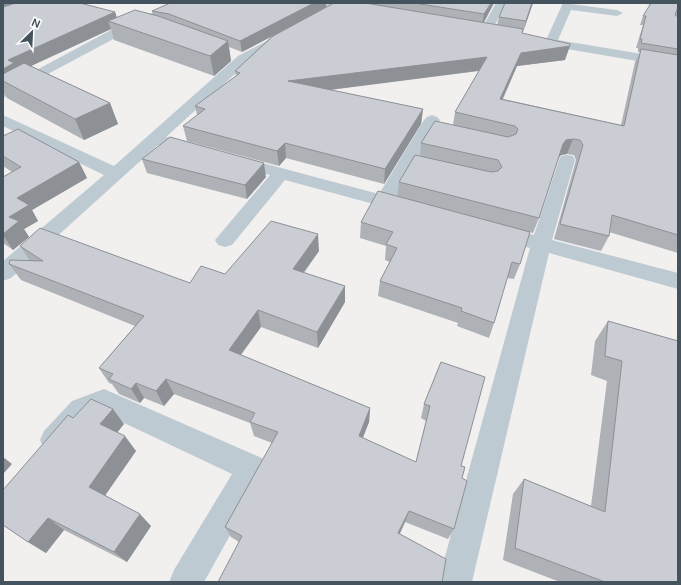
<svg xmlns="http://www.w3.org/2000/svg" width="681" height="585" viewBox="0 0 681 585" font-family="'DM Sans',sans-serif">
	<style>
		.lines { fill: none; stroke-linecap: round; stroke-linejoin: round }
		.stream { fill: #84e0f3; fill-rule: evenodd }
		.street { fill: #becad2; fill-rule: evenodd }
		.wall { fill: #aeb1b6 }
		.shaded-wall { fill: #8d9094 }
		.building { fill: #caced4; stroke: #8d9094 }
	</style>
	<rect width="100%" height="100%" fill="#f2efef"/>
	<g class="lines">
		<path class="stream" d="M644 3 678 6V10L646 4Z"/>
		<path class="street" d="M176 3H190L189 5 119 36 3 98V88L111 30Z
			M317 3H340L364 8 366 10 360 13 322 6Z
			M496 3H506L490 35H482L480 32Z
			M563 3 617 10 623 13 617 16 571 10 558 40 678 60V68L538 44 536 41 538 38H547Z
			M282 33 286 34 288 37 286 40 248 62 166 137 199 145 201 149 199 153 193 154 158 145 11 278 3 281V261L104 175 3 126V115L114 166 238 56Z
			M432 115 437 117 440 120 395 198 410 202 412 206 410 210 403 212 285 180 232 245 225 247 218 245 215 240 270 175 230 165 228 161 230 157 236 156 379 194 424 120 427 117Z
			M567 155 573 156 575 160 552 240 678 273V289L549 253 472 582H438L530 248 491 237 488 232 491 227 498 225 534 235 559 160 561 156Z
			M104 389 262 458 266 468 262 478 204 582H169L174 570 232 474 103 413 90 418 64 449 54 453 44 449 40 440 44 431 72 401Z"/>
	</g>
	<path class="wall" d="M3 3 115 12 117 18 153 15 152 11 326 3V7L334 3H494L484 23 497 25 499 17 533 3 523 32 522 33 565 60 517 66 503 99 621 125 635 62 640 52H638V48H636L643 25H640L643 16 678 3V16H676L678 17V253L609 232V236L601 251 554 239 576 160 574 155 567 154 561 155 559 157 539 218 533 233 530 232 520 264 514 279 507 278 494 323 489 338 457 326 458 323 378 296 380 281 390 262 385 260 386 246 360 238 361 222 397 196 399 182 420 156 421 143 453 125 455 112 479 71 330 90 423 109 421 124 384 184 286 158 279 166 187 141 183 126 197 115 195 106 236 76 235 71 272 36 242 52 229 47 231 61 214 76 114 40 111 29 31 66 110 103 118 124 84 140 7 98 3 91Z
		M3 136 79 162 87 178 32 210 38 221 24 229 29 237 13 250 3 243V177L12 172 3 166Z
		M142 159 266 177 247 199 147 173Z
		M20 246 190 283 225 274 319 251 304 273 345 286V302L318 348 261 327 241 355 370 408 369 422 363 438 416 462 426 421 421 418 424 404 441 362 461 466 462 478 454 529 448 539 405 522 400 534 239 542 231 537 225 527 272 443 254 436 250 423 174 394 164 406 144 398 140 403 119 394 112 384 109 383 99 368 135 326 21 280 9 264 30 261Z
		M608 321 678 341V582H560L503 560 513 494 524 479 591 506 607 381 591 375 595 341Z
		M73 418 124 424 117 432 136 451 105 495 151 526 127 562 64 530 46 553 28 542Z"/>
	<path class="shaded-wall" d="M3 3H28L3 11Z
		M314 3H326V8L242 52 240 41Z
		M491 3H494L482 25 484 14Z
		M532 3H533L523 32 526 21Z
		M115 12 119 25 108 21 111 29 18 72 3 81V69L8 60Z
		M228 41 231 61 214 76 210 56Z
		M570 46 565 60 517 66 496 113 500 99 521 53Z
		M487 57 484 70 289 95 288 81Z
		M110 103 118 124 84 140 75 119Z
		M423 109 421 124 384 184 385 169Z
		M573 139 567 154 561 155 558 159 563 144 566 140Z
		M285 143 286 158 279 166 277 151Z
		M79 162 87 178 32 210 38 221 24 229 29 237 13 250 3 235V234L9 217 17 198Z
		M264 163 266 177 247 199 245 185Z
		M318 234 319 251 294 285 293 269Z
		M345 286V302L318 348 317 332Z
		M258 310 261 327 233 365 229 350Z
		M166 379 174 394 164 406 156 391Z
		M136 383 144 398 140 403 131 389Z
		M370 408 369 422 358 449 359 436Z
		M113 409 124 424 112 439 100 424Z
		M125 436 136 451 102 500 89 487Z
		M3 457 12 464 3 474Z
		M409 511 405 522 395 543 398 533Z
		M140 514 151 526 127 562 114 552Z
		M48 518 64 530 46 553 28 542Z"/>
	<path class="building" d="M16 3H80L115 12 8 60 14 63 3 69V7Z
		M170 3H314L240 41 169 14 152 11Z
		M334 3H365L523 29 522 33 570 44V46L521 53 500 99 624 126 641 49 678 55V235L612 215 609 236 560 224 583 145 580 140 573 139 566 140 563 144 539 218 399 182 415 155 491 172 498 171 502 167 498 160 421 143 435 121 508 137 516 134 518 129 515 126 455 112 487 57 288 81 423 109 385 169 285 143 277 151 183 126 205 109 195 106 240 73 235 71 273 36Z
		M414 3H491L484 14Z
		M505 3H532L526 21 499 17Z
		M651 3H678V7L675 15 678 17V49L641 43 642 39H640L646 16H643Z
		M135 10 158 16 228 41 210 56 108 21Z
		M24 63 110 103 75 119 3 81V74Z
		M18 129 79 162 17 198 29 205 9 217 19 221 3 234V177L21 167 3 156V136Z
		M170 137 264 163 245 185 142 159Z
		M378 191 530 232 520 264 512 262 494 323 461 311 462 308 380 281 397 248 386 244 393 232 361 222Z
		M271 221 318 234 293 269 345 286 317 332 258 310 229 350 370 408 359 436 416 462 430 406 424 404 441 362 485 377 461 466 465 467 462 478 467 481 454 529 409 511 398 533 446 559 442 582H218L242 536 225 527 278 432 250 422 255 413 166 379 156 391 136 383 131 389 109 379 113 374 99 368 144 316 9 264 10 260 43 261 20 246 40 228 190 283 201 266 225 274Z
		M608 321 678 341V582H605L515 548 524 479 605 512 622 361 605 356Z
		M91 399 113 409 100 424 125 436 89 487 140 514 114 552 48 518 28 542 3 525V490L68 415 73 418Z"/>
	<rect width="681" height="585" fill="none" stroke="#45535e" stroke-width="8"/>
	<g transform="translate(32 32) rotate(24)" stroke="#ffffff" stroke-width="3" paint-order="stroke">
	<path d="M0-3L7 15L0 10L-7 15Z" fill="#45535e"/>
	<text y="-6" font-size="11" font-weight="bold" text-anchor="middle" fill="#45535e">N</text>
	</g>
</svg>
